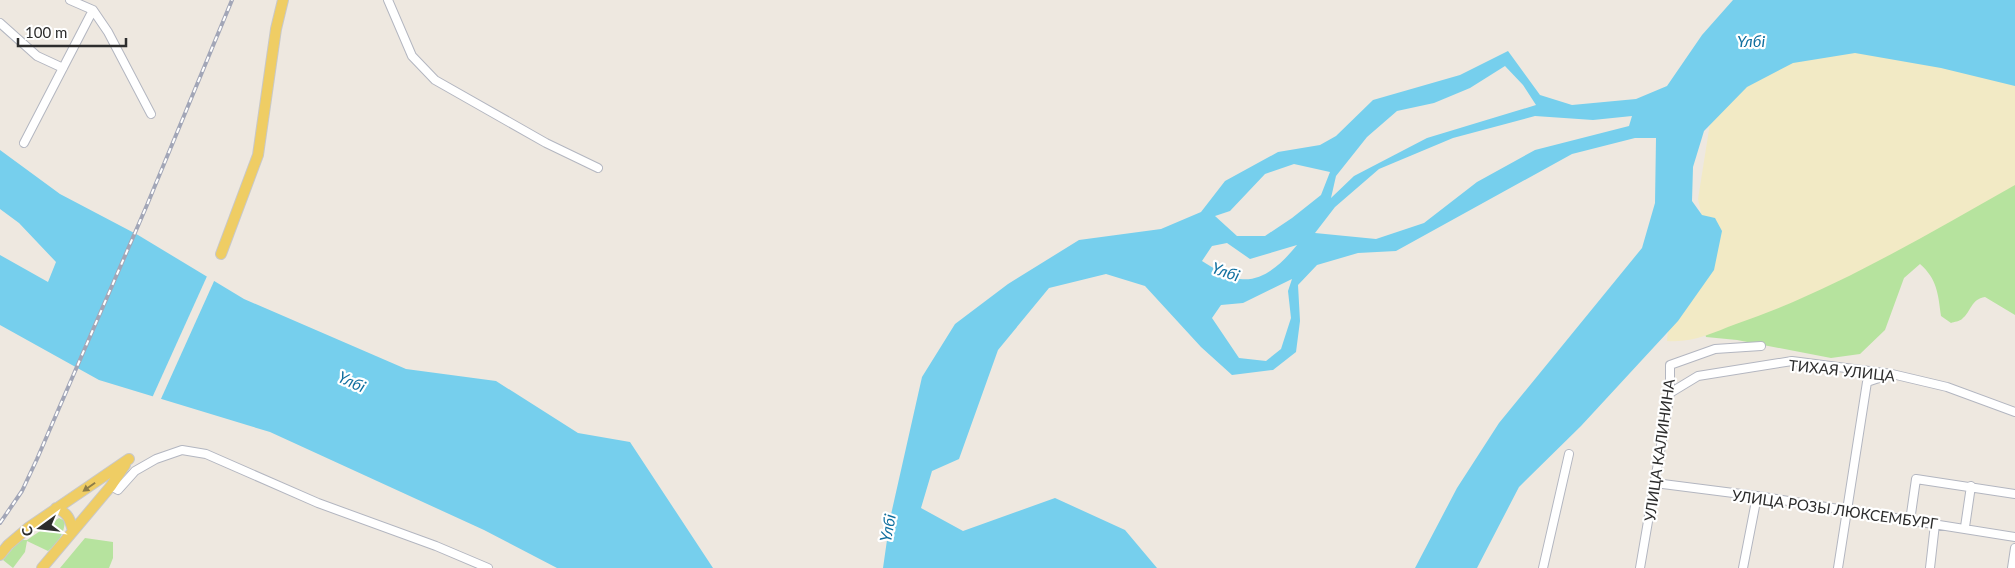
<svg xmlns="http://www.w3.org/2000/svg" width="2015" height="568" viewBox="0 0 2015 568" font-family="Lato,sans-serif">
	<style>
		.green { fill: #b6e39e }
		.sand { fill: #f2eac5 }
		.water { fill: #76cfed; fill-rule: evenodd }
		.pier { fill: #eee8e0 }
		.lines { fill: none; stroke-linecap: round; stroke-linejoin: round }
		.minor-casing { stroke: #b3b6c0; stroke-width: 10 }
		.major-casing { stroke: #c8c8c8; stroke-width: 12 }
		.minor { stroke: #fff; stroke-width: 8 }
		.major { stroke: #efcd64; stroke-width: 10 }
		.rail-casing { stroke: #a2a6b7; stroke-width: 4 }
		.rail { stroke: #fff; stroke-width: 2; stroke-dasharray: 5.5; stroke-linecap: butt }
		.oneway { fill: #8e7d48 }
		.labels { text-anchor: middle; dominant-baseline: central; stroke-width: 4.5; stroke-linejoin: round; paint-order: stroke }
		.street-label { font-size: 15px; fill: #2d2d2d; stroke: #fff }
		.water-label { font-size: 16px; font-style: italic; fill: #106f9f; stroke: #fff }
	</style>
	<rect width="100%" height="100%" fill="#eee8e0"/>
	<path class="green" d="M2015 183V315L1985 297C1971 299 1971 312 1962 319 1960 321 1954 322 1951 323L1941 316C1938 293 1937 279 1920 264L1904 278 1885 330 1860 354 1831 358 1737 340 1706 337 1699 309Z
		M59 518 65 521C64 534 58 543 48 551L27 541 25 552 13 568 3 560 20 540H27Z
		M85 538 113 542V558L109 568H60Z"/>
	<path class="sand" d="M1782 39 2015 58V185C1924 236 1835 290 1736 324 1712 333 1693 343 1667 341L1668 330 1706 236 1698 199 1711 117Z"/>
	<path class="water" d="M1733 0H2015V86L1941 68 1855 53 1793 63 1747 87 1704 131 1693 167 1692 201 1702 215 1715 218 1722 231 1714 270 1678 321 1581 426 1519 487 1477 568H1415L1457 488 1499 423 1642 248 1655 203 1656 138H1635L1572 154 1396 251 1358 253 1317 265 1298 285 1300 321 1296 352 1273 370 1232 375 1201 347 1145 286 1106 274 1049 288 998 350 959 459 932 471 921 508 963 531 1055 498 1125 530 1157 568H883L890 519 922 377 955 324 1008 284 1079 240 1161 229 1201 212 1225 181 1278 152 1320 145 1336 136 1373 100 1460 75 1508 51 1540 95 1572 105 1636 99 1667 86 1702 35ZM1505 66 1523 85 1536 105 1427 138 1354 176 1331 198 1336 176 1367 137 1397 111 1434 103 1470 88ZM1535 116 1593 120 1632 116 1629 126 1535 150 1477 182 1424 223 1376 239 1315 233 1335 207 1379 169 1453 138ZM1294 164 1330 172 1321 195 1292 218 1265 236H1237L1215 216 1230 211 1265 174ZM1227 243 1250 259 1297 245C1283 262 1264 282 1240 279 1228 278 1212 267 1202 261L1212 246ZM1292 279 1288 291 1291 318 1281 349 1266 361 1239 358 1212 318 1221 305 1243 303Z
		M0 150 60 194 138 235 244 299 406 369 496 381 578 433 630 442 713 568H557L484 530 270 432 99 380 0 325V255L48 282 56 262 19 223 0 209Z"/>
	<path class="pier" d="M208 274 215 279 160 401 152 398Z"/>
	<g class="lines">
		<g class="minor-casing">
			<path id="minor" d="M70 0 93 10 108 32 151 114
				M388 0 412 56 435 80 546 143 598 168
				M0 23 37 56 63 68
				M24 143 93 10
				M1670 393 1698 376 1792 361 1892 374 1947 387 2015 412
				M1655 483 1757 496 2015 537
				M111 486 118 490 135 471 156 459 182 450 206 454 318 503 436 546 488 568
				M1910 521 1916 479 2015 494
				M1965 527 1971 486
				M1543 568 1569 454
				M1640 568 1670 393V365L1715 349 1761 346
				M1743 568 1757 496
				M1838 568 1867 382 1888 375
				M1930 568 1935 524
				M2012 568 2015 548"/>
		</g>
		<g class="major-casing">
			<path id="major" d="M221 254 258 155 276 29 283 0
				M56 508C68 513 70 519 73 531
				M0 555 8 545 28 528 129 459
				M42 568 111 486 125 465"/>
		</g>
		<use href="#minor" class="minor"/>
		<use href="#major" class="major"/>
		<g class="rail-casing">
			<path id="rail" d="M0 523 22 491 37 459 147 205 232 0"/>
		</g>
		<use href="#rail" class="rail"/>
	</g>
	<defs><path id="oneway-solid" d="M-6-.8H1V-3.2L6.5 0L1 3.2V.8H-6Z" transform="scale(1.25)"/></defs>
	<use class="oneway" href="#oneway-solid" transform="translate(89 487) rotate(145)"/>
	<g class="labels">
		<g class="street-label">
			<text transform="translate(1842 370) rotate(6)">ТИХАЯ УЛИЦА</text>
			<text transform="translate(1659 450) rotate(-82)">УЛИЦА КАЛИНИНА</text>
			<text transform="translate(1835 509) rotate(8)">УЛИЦА РОЗЫ ЛЮКСЕМБУРГ</text>
		</g>
		<g class="water-label">
			<text x="1751" y="40">Үлбі</text>
			<text transform="translate(1226 271) rotate(19)">Үлбі</text>
			<text transform="translate(352 381) rotate(25)">Үлбі</text>
			<text transform="translate(887 528) rotate(-79)">Үлбі</text>
		</g>
	</g>
	<g transform="translate(40 528) rotate(255)" stroke="#ffffff" stroke-width="4" paint-order="stroke">
	<path d="M0-4L9 19L0 12L-9 19Z" fill="#2d2d2d"/>
	<text y="-8" font-size="14" font-weight="bold" text-anchor="middle" fill="#2d2d2d">С</text>
	</g>
	<path d="M18 38v8h108v-8" fill="none" stroke="#2d2d2d" stroke-width="2.5"/>
	<text x="25" y="38" font-size="15" fill="#2d2d2d" stroke="#ffffff" stroke-width="4" paint-order="stroke">100 m</text>
</svg>
